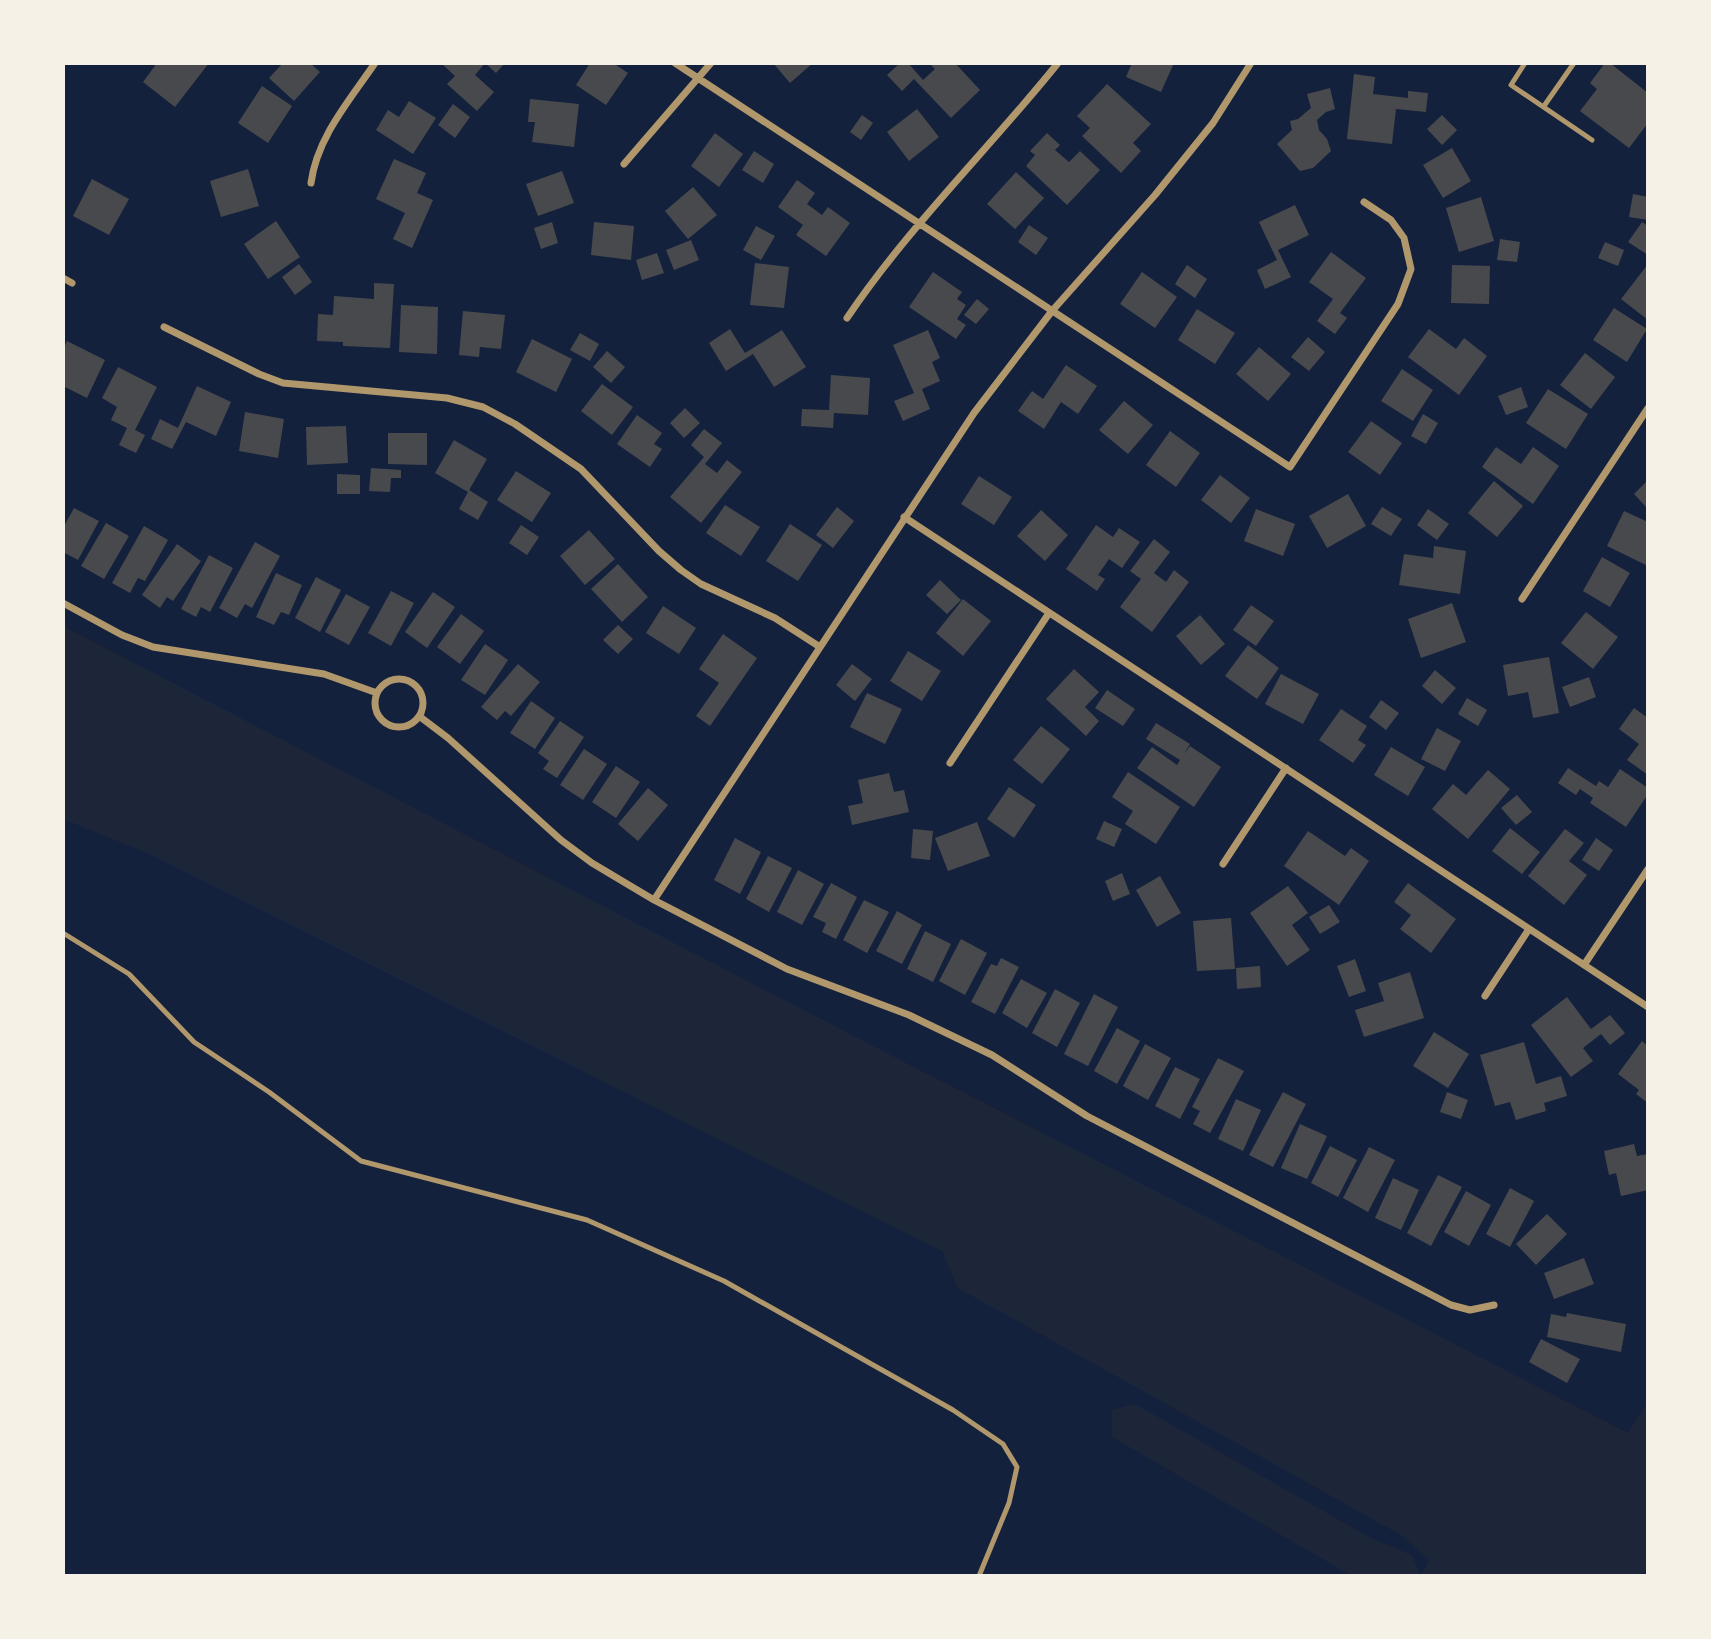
<svg xmlns="http://www.w3.org/2000/svg" width="1711" height="1639" viewBox="0 0 1711 1639" font-family="Roboto,sans-serif">
	<style>
		.green { fill: #1d2539 }
		.building { fill: #48494c }
		.lines { fill: none; stroke-linecap: round; stroke-linejoin: round }
		.service { stroke: #b1986c; stroke-width: 5 }
		.minor { stroke: #b1986c; stroke-width: 7 }
	</style>
	<rect width="100%" height="100%" fill="#14213d"/>
	<path class="green" d="M63 626 875 1047 1628 1433 1648 1401V1576H1352L1112 1437V1410L1135 1404 1371 1538 1412 1555 1421 1576 1429 1560 1401 1535 958 1288 942 1251 145 852 63 819Z"/>
	<path class="building" d="M157 63H209L175 107 143 82Z
		M283 63H310L320 72 294 101 269 78Z
		M441 63H505L496 73 485 63 475 75 494 92 477 111 447 84 455 76Z
		M590 63H613L628 73 606 105 576 85Z
		M773 63H813L790 83Z
		M900 63H908L923 80 935 69 929 63H955L980 90 951 118 914 79 902 91 887 75Z
		M1132 63H1174L1161 92 1126 77Z
		M1605 63H1610L1648 93V123L1629 148 1580 111 1597 89 1590 83Z
		M1354 74 1375 77 1373 94 1408 98V91L1428 93 1426 112 1396 109 1392 144 1347 139Z
		M1107 84 1151 124 1133 143 1141 151 1121 173 1082 136 1090 128 1077 116Z
		M262 86 292 106 268 143 238 123Z
		M1330 88 1335 109 1326 112 1317 120 1319 130 1327 139 1331 151 1313 168 1300 171 1277 144 1292 130 1290 121 1298 119 1311 108 1307 94Z
		M530 99 579 104 574 147 532 142 535 122H528Z
		M409 101 436 118 413 154 376 130 388 110 399 117Z
		M453 104 470 117 455 138 438 125Z
		M917 109 939 137 909 161 887 132Z
		M862 115 873 123 861 140 850 132Z
		M1442 115 1457 130 1442 145 1427 129Z
		M715 133 743 154 719 187 691 166Z
		M1047 133 1060 145 1055 150 1069 162 1080 151 1100 170 1067 205 1026 166 1035 155 1030 151Z
		M1452 148 1471 181 1443 198 1423 165Z
		M754 151 774 164 763 183 742 170Z
		M394 159 426 173 417 193 433 200 412 248 393 239 405 213 376 199Z
		M248 169 259 206 221 217 210 181Z
		M562 171 574 203 538 216 526 184Z
		M1016 172 1044 198 1015 229 987 204Z
		M92 179 129 199 109 235 73 216Z
		M797 180 815 193 807 204 822 215 828 207 850 223 826 256 796 235 803 225 778 207Z
		M693 187 717 215 688 239 665 211Z
		M1633 194 1648 197V220L1629 217Z
		M1481 197 1494 241 1459 252 1446 208Z
		M1295 205 1309 235 1278 250 1291 277 1265 289 1257 270 1277 260 1259 222Z
		M276 221 300 257 268 279 244 244Z
		M552 222 558 243 541 249 534 228Z
		M594 222 634 226 631 260 591 255Z
		M1642 222 1648 226V255L1628 242Z
		M1029 225 1048 238 1036 255 1018 242Z
		M756 226 775 236 761 260 743 250Z
		M1500 239 1520 242 1517 262 1497 260Z
		M691 240 699 260 674 270 666 250Z
		M1605 242 1624 250 1618 266 1598 258Z
		M1331 252 1366 278 1340 313 1347 318 1335 334 1317 321 1333 299 1309 282Z
		M657 253 664 273 642 280 636 260Z
		M755 263 789 267 784 308 750 305Z
		M299 264 312 282 295 295 282 277Z
		M1648 264V320L1621 299Z
		M1187 265 1207 279 1195 298 1175 284Z
		M1452 265 1490 266 1489 304 1451 303Z
		M933 272 962 292 957 299 966 305 957 319 966 325 956 339 909 307Z
		M1142 272 1177 297 1155 328 1120 304Z
		M374 283 394 284 390 348 343 346V342L317 341 318 314 333 315 334 296 374 299Z
		M977 299 989 309 976 324 964 315Z
		M401 305 438 307 437 354 399 352Z
		M1614 308 1647 329 1627 362 1593 340Z
		M1197 309 1235 333 1215 364 1178 340Z
		M463 311 505 315 501 349 480 347 479 357 459 355Z
		M730 329 745 353 782 330 806 367 774 387 753 354 726 371 709 343Z
		M1429 329 1456 349 1464 338 1487 356 1459 395 1408 357Z
		M928 330 940 358 932 362 940 381 922 389 930 409 903 421 894 401 914 393 893 345Z
		M580 333 599 344 590 361 570 350Z
		M1308 337 1325 352 1309 371 1291 357Z
		M532 339 572 359 556 392 516 372Z
		M67 341 105 360 87 398 63 386V350Z
		M1259 347 1291 374 1268 401 1236 374Z
		M607 351 625 367 611 383 593 367Z
		M1585 353 1615 377 1591 409 1560 385Z
		M1066 365 1097 386 1078 414 1061 402 1044 429 1018 411 1032 391 1043 399Z
		M118 367 157 387 135 430 145 435 136 453 119 445 127 428 111 420 117 407 102 398Z
		M1402 369 1433 390 1413 421 1381 401Z
		M831 375 870 378 868 415 834 413 833 428 801 426 802 409 829 410Z
		M602 384 633 407 612 435 581 411Z
		M197 386 231 402 216 436 186 422 172 449 151 439 160 419 178 428Z
		M1521 387 1528 407 1506 415 1498 396Z
		M1548 389 1588 414 1566 449 1526 423Z
		M1124 401 1153 425 1128 454 1099 430Z
		M685 408 700 423 684 438 670 423Z
		M245 412 284 419 278 458 239 451Z
		M1423 414 1438 423 1426 444 1411 436Z
		M637 415 662 433 654 444 662 449 650 467 617 444Z
		M1371 421 1402 443 1380 475 1348 452Z
		M346 426 348 463 307 465 306 427Z
		M704 429 722 443 705 464 717 473 727 460 742 472 701 523 670 497 704 457 691 445Z
		M1170 431 1200 453 1176 487 1146 465Z
		M388 433H427V465L388 464Z
		M454 440 487 459 468 492 435 473Z
		M1496 447 1521 464 1533 447 1559 466 1533 504 1482 467Z
		M371 468 401 470V478H391L390 492 369 491Z
		M516 471 551 493 532 522 497 500Z
		M337 474 360 475V494H337Z
		M1220 475 1250 498 1231 523 1201 500Z
		M979 476 1012 497 994 525 961 504Z
		M1648 480V509L1634 494Z
		M1494 481 1523 506 1497 537 1468 513Z
		M469 490 488 502 478 520 459 509Z
		M1348 494 1366 526 1327 548 1309 516Z
		M725 505 760 527 741 556 706 533Z
		M837 507 854 521 833 548 816 535Z
		M1382 507 1402 519 1391 536 1371 524Z
		M74 508 99 521 78 560 63 552V528Z
		M1256 509 1295 524 1283 556 1244 541Z
		M1428 509 1449 524 1437 540 1417 525Z
		M1041 510 1068 535 1045 561 1017 536Z
		M1624 511 1648 522V566L1607 546Z
		M106 523 129 536 104 579 81 566Z
		M790 524 822 545 798 581 766 561Z
		M521 525 539 537 527 555 509 543Z
		M1096 525 1113 537 1119 528 1140 542 1122 568 1109 559 1098 575 1105 579 1097 591 1066 569Z
		M144 526 168 540 145 581 138 578 130 593 112 583Z
		M589 530 615 559 585 585 560 556Z
		M1154 539 1170 552 1154 573 1166 582 1174 570 1189 582 1152 632 1120 607 1141 579 1130 571Z
		M255 542 280 556 252 608 245 604 237 618 219 608Z
		M177 544 201 561 173 601 167 597 160 608 142 595Z
		M1434 546 1466 551 1460 594 1399 585 1404 554 1433 558Z
		M209 555 233 568 210 612 201 607 196 617 181 609Z
		M1602 557 1630 573 1610 607 1583 591Z
		M618 564 648 597 622 622 591 589Z
		M276 573 302 585 289 615 281 612 274 625 256 617Z
		M316 577 341 590 320 632 295 618Z
		M940 580 961 600 947 614 926 595Z
		M391 591 414 603 391 646 368 633Z
		M433 592 455 607 427 648 405 632Z
		M346 594 370 607 349 645 325 632Z
		M963 599 991 621 963 656 936 633Z
		M1452 603 1466 642 1421 658 1408 619Z
		M1251 605 1274 621 1256 646 1233 630Z
		M663 606 696 628 679 654 646 633Z
		M1586 612 1618 637 1593 669 1561 643Z
		M461 614 484 631 460 664 437 647Z
		M1200 615 1225 644 1201 665 1176 636Z
		M618 625 633 639 618 654 603 640Z
		M723 634 757 658 710 726 696 716 719 683 699 669Z
		M485 644 508 660 485 695 461 680Z
		M1248 645 1279 668 1257 699 1225 676Z
		M908 651 941 671 922 701 890 681Z
		M1549 657 1559 713 1533 718 1528 692 1508 696 1503 665Z
		M518 664 540 682 511 716 505 711 497 720 481 707Z
		M852 664 872 679 855 701 836 685Z
		M1074 669 1099 692 1085 707 1099 721 1086 736 1046 699Z
		M1435 670 1456 688 1442 704 1422 686Z
		M1281 674 1319 694 1303 724 1265 704Z
		M1589 677 1596 697 1570 707 1562 687Z
		M1107 690 1135 709 1123 726 1095 708Z
		M867 693 902 709 885 744 850 727Z
		M1467 698 1487 710 1478 726 1458 714Z
		M1381 700 1399 713 1386 730 1369 717Z
		M531 701 555 718 535 749 510 733Z
		M1634 708 1648 718V775L1627 760 1639 744 1619 729Z
		M1341 709 1367 726 1358 740 1366 745 1353 763 1319 740Z
		M560 721 584 737 557 778 543 769 549 761 538 753Z
		M1156 723 1190 744 1184 754 1190 746 1221 767 1194 807 1137 768 1152 747 1177 765 1180 760 1146 739Z
		M1041 726 1070 749 1042 784 1013 760Z
		M1437 728 1461 741 1445 771 1421 759Z
		M1391 747 1425 767 1408 796 1374 775Z
		M584 749 607 764 583 800 560 785Z
		M616 766 640 782 616 818 592 802Z
		M1568 768 1596 786 1599 781 1608 787 1620 769 1648 788V794L1626 827 1590 803 1593 798 1580 789 1576 795 1558 783Z
		M1488 770 1510 789 1468 839 1432 809 1453 784 1466 795Z
		M1128 772 1180 807 1156 844 1125 824 1133 811 1112 797Z
		M889 773 894 792 904 790 909 812 852 825 848 806 863 803 858 780Z
		M1009 787 1036 805 1014 838 987 819Z
		M648 788 668 805 638 841 618 824Z
		M1517 795 1532 812 1516 825 1501 808Z
		M1104 821 1122 829 1114 847 1096 839Z
		M977 822 990 856 948 871 935 838Z
		M1510 828 1540 852 1522 874 1492 851Z
		M913 829 933 831 930 860 911 858Z
		M1565 829 1584 843 1569 861 1587 875 1564 905 1528 876Z
		M1308 831 1345 856 1351 848 1369 861 1339 905 1284 866Z
		M735 838 761 852 740 894 714 880Z
		M1596 838 1613 850 1599 871 1582 860Z
		M768 856 792 868 769 912 746 899Z
		M798 870 824 884 802 925 777 912Z
		M1122 873 1130 894 1113 901 1105 881Z
		M1160 876 1181 913 1157 927 1136 890Z
		M831 883 857 897 836 939 822 932 826 923 813 917Z
		M1408 883 1456 919 1431 953 1400 929 1411 915 1394 902Z
		M1288 886 1308 913 1292 925 1310 950 1287 966 1250 913Z
		M864 900 889 912 867 953 843 940Z
		M1329 905 1340 922 1320 934 1309 917Z
		M897 911 922 925 902 964 876 951Z
		M1231 918 1235 969 1197 971 1193 921Z
		M925 931 951 944 933 982 907 969Z
		M961 939 987 953 965 995 939 981Z
		M1001 958 1019 967 995 1014 971 1002 991 964 997 966Z
		M1355 959 1366 991 1349 997 1337 966Z
		M1260 966 1261 987 1237 989 1236 968Z
		M1410 972 1424 1018 1364 1037 1355 1010 1384 1001 1378 983Z
		M1021 979 1047 993 1027 1028 1002 1013Z
		M1055 989 1080 1003 1057 1047 1032 1033Z
		M1094 994 1118 1007 1088 1066 1064 1054Z
		M1567 997 1591 1029 1610 1015 1625 1033 1610 1045 1601 1034 1583 1048 1593 1061 1571 1077 1531 1025Z
		M1117 1028 1140 1041 1117 1084 1094 1071Z
		M1434 1032 1469 1054 1448 1088 1413 1066Z
		M1642 1041 1648 1046V1103L1636 1094 1639 1090 1618 1074Z
		M1524 1042 1536 1084 1561 1076 1567 1096 1544 1103 1546 1111 1516 1120 1510 1102 1495 1106 1480 1055Z
		M1145 1044 1171 1058 1148 1100 1123 1086Z
		M1218 1058 1244 1071 1210 1133 1193 1124 1200 1111 1192 1107Z
		M1175 1067 1200 1079 1180 1119 1155 1106Z
		M1283 1092 1306 1104 1273 1167 1249 1155Z
		M1447 1092 1468 1100 1461 1119 1440 1112Z
		M1236 1099 1261 1110 1243 1151 1218 1139Z
		M1300 1124 1327 1136 1307 1179 1281 1168Z
		M1634 1144 1637 1156 1648 1154V1190L1621 1196 1616 1173 1609 1175 1604 1151Z
		M1330 1146 1357 1160 1338 1197 1311 1183Z
		M1369 1147 1395 1160 1368 1212 1343 1198Z
		M1438 1175 1462 1187 1431 1246 1407 1233Z
		M1393 1178 1419 1190 1401 1230 1375 1218Z
		M1510 1188 1534 1201 1510 1247 1486 1234Z
		M1466 1191 1491 1205 1469 1246 1444 1232Z
		M1547 1214 1567 1234 1536 1265 1516 1244Z
		M1584 1258 1594 1284 1554 1299 1544 1273Z
		M1567 1313 1626 1324 1621 1352 1547 1337 1551 1314 1566 1317Z
		M1541 1339 1580 1359 1567 1383 1529 1362Z"/>
	<g class="lines">
		<path class="service" d="M1525 63 1511 85 1592 140
			M1544 106 1574 63
			M63 933 129 974 194 1042 269 1092 361 1161 587 1220 724 1281 953 1410 1003 1444 1017 1467 1009 1503 979 1576"/>
		<path class="minor" d="M675 63 1290 467 1398 304 1411 269 1404 238 1391 220 1364 202
			M624 164 711 63
			M311 183C317 137 350 100 375 63
			M63 278 72 283
			M847 318C909 226 989 149 1058 63
			M164 327 259 374 283 383 447 398 483 407 515 424 581 469 659 551 681 570 701 584 775 618 820 647
			M904 517 1648 1007
			M1522 599 1648 408
			M63 603 122 635 153 647 324 674 377 693
			M375 703a24 24 0 1 1 48 0a24 24 0 1 1-48 0Z
			M419 716 448 738 561 840 592 863 654 900 787 969 909 1015 992 1055 1087 1116 1451 1305 1470 1310 1494 1305
			M950 763 1049 613
			M1223 864 1286 768
			M654 900 974 413 1052 311 1155 195 1213 123 1251 63
			M1584 965 1648 869
			M1485 996 1529 929"/>
	</g>
	<rect width="1711" height="1639" fill="none" stroke="#f6f1e7" stroke-width="130"/>
</svg>
